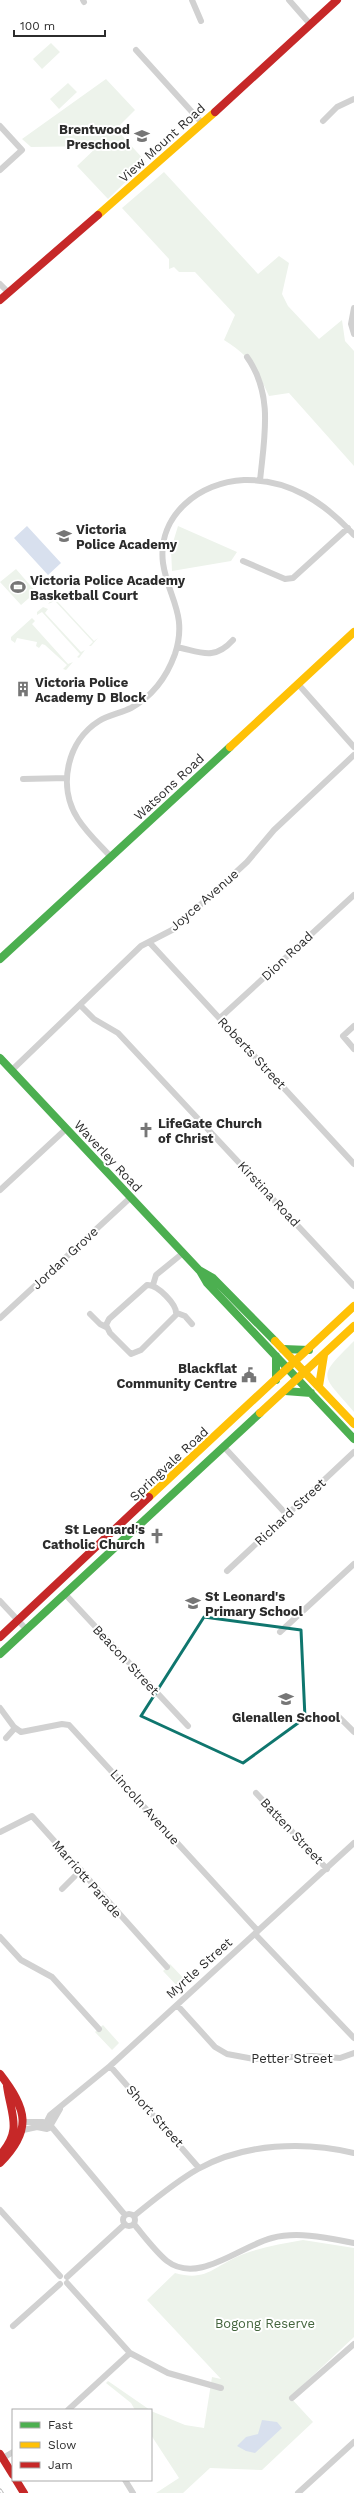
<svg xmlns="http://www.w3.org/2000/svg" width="354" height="2493" viewBox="0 0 354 2493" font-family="'Work Sans',sans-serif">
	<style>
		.green { fill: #edf3eb }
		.water { fill: #d8e0ee }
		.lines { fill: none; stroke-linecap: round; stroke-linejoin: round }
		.street { stroke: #d1d1d1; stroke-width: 6 }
		.fast { stroke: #4caf50; stroke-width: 8 }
		.slow { stroke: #ffc107; stroke-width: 8 }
		.jam { stroke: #c62828; stroke-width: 8 }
		.rail-casing { stroke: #b8b8b8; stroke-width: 3.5 }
		.rail { stroke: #fff; stroke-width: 2; stroke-dasharray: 6; stroke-linecap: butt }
		.marked { fill: none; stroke: #0f766e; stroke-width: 3; stroke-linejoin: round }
		.labels { text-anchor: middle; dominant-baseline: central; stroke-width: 4; stroke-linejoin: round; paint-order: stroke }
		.poi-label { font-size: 13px; font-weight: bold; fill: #2c2c2c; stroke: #fff; text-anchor: start }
		.street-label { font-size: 13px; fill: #2c2c2c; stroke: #fff }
		.park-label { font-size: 13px; fill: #44643d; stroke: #fff }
	</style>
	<rect width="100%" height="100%" fill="#fff"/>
	<path class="green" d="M51 43 60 52 42 69 33 59Z
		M106 79 135 110 116 129 146 162 108 199 77 166 98 146 31 147 22 139Z
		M68 83 77 92 59 109 50 99Z
		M164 172 258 274 279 256 289 263 282 294 288 306 319 339 342 320 345 341 354 351V466L289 393 269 396C255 366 252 358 224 340L235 315 195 272H179L174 267 169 269V259L122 208Z
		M178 526 237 552 231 561 172 571 171 549Z
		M16 569 36 592 21 605 0 582Z
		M56 595 61 597 57 601 94 641 98 638 91 646H89L93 642 55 601 48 604Z
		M43 607 48 609 45 613 81 652 85 650 79 658 77 657 80 654 42 612 37 615V612Z
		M32 618 35 621 32 624 68 664 73 662 66 670 63 669 67 665 45 645 42 644 39 648 36 646 37 642 17 638 15 643 11 640V637Z
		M354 1341V1412C321 1373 316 1379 354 1341Z
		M170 1964 187 1982 180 1989 163 1971Z
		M103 2025 119 2043 112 2050 95 2032Z
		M303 2240 354 2248V2337L290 2397 313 2422 262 2470 210 2468 183 2493H156L179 2478 151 2435V2411L185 2425 204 2428 212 2377 221 2379 147 2300 175 2273C207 2282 214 2266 241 2255 261 2247 282 2244 303 2240Z
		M108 2381 150 2410H135L131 2403 106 2383Z"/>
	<path class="water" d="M27 526 61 563 48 575 14 538Z
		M262 2420 277 2422 282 2428 255 2453 246 2451 237 2446 246 2437 258 2434Z"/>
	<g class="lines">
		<path class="street" d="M83 0 84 2
			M192 0 201 21
			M289 0 310 24
			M136 50 202 123
			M323 121 337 107 354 99
			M0 126 22 150 0 170
			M0 284 8 292
			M354 308 351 324 354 334
			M247 357C274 395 264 438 260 481
			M243 561 285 579 293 578 348 528
			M177 647C201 652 214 661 233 640
			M298 684 354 747
			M23 779 67 778
			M111 857C100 845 87 833 78 819 57 787 67 741 99 721 109 715 121 713 131 708 153 696 167 676 175 654 188 614 168 598 163 563 157 515 200 482 244 480 289 479 324 502 354 535
			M149 942 354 1164
			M80 1005 94 1019 118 1033 354 1286
			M220 1018 354 895
			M354 1026 343 1036 354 1049
			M12 1070 141 946 174 929 247 862 274 830 354 755
			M0 1190 66 1129
			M147 1285C157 1284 178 1305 176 1315L141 1350 131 1354 110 1333 106 1325 109 1319Z
			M153 1285 156 1275 183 1253
			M177 1313 185 1316 192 1324
			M90 1314 100 1324 106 1327
			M0 1318 130 1198
			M224 1447 287 1515
			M227 1571 354 1452
			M65 1594 188 1726
			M0 1601 27 1630
			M280 1632 354 1564
			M0 1708 14 1727 21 1732 62 1724 69 1725 258 1931
			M339 1717 354 1732
			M6 1738 15 1728
			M256 1793 327 1869
			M0 1832 32 1816 167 1967
			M62 1889 81 1870
			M255 1934 354 2038
			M0 1937 21 1960 52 1977 99 2029
			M177 2005 215 2047 227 2054 254 2059 312 2056 340 2058 354 2053
			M110 2066 199 2168
			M23 2122H43L50 2125 125 2215
			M44 2127 50 2115 110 2066 354 1843
			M49 2128 60 2109
			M23 2130 37 2127 47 2129
			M0 2210 60 2276
			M123 2220a6 6 0 1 1 12 0a6 6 0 1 1-12 0Z
			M134 2216C155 2199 175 2182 198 2169 244 2143 305 2141 354 2153
			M134 2224C144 2236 155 2251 167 2261 198 2285 240 2246 272 2238 298 2231 328 2238 354 2243
			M67 2277 125 2224
			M67 2283 130 2353 168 2373 221 2388
			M13 2326 60 2284
			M292 2398 354 2344
			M68 2410 130 2353
			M3 2458 13 2452
			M125 2480 133 2493
			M298 2493 354 2442"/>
		<path class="fast" d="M0 959 230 747
			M0 1058 199 1270 213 1278 275 1341
			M200 1271 207 1283 354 1439
			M283 1349 309 1350
			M276 1356V1380
			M285 1391 311 1393
			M0 1654 260 1413"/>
		<path class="slow" d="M98 215 215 112
			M230 747 354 632
			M275 1341 354 1424
			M319 1386 324 1355
			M260 1413 354 1326
			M149 1497 354 1306"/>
		<path class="jam" d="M215 112 337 0
			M0 300 98 215
			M0 1637 149 1497
			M0 2074C27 2109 33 2130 0 2163
			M0 2155C23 2130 11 2115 7 2086
			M0 2454 13 2475
			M16 2480 24 2493"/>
		<g class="rail-casing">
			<path id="rail" d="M0 2490 2 2493"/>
		</g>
		<use href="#rail" class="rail"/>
	</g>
	<path class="marked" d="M204 1617 301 1630 305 1718 243 1763 141 1716Z"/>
	<defs>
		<g id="school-bare" transform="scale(1.2)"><path d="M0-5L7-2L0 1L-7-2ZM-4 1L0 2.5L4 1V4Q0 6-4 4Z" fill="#767676" stroke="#fff" stroke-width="2.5" paint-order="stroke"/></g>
		<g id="university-bare" transform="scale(1.2)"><path d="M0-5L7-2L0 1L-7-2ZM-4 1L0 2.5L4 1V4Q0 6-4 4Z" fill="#767676" stroke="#fff" stroke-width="2.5" paint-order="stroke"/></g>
		<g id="stadium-bare" transform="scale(1.2)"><path d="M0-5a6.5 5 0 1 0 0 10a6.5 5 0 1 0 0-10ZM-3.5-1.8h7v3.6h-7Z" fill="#767676" stroke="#fff" stroke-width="2.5" paint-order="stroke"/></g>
		<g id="building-bare" transform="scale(1.2)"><path d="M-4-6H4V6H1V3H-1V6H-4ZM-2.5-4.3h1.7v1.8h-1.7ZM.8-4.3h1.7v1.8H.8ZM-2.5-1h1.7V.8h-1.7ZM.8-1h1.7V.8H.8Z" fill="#767676" stroke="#fff" stroke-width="2.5" paint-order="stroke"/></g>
		<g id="church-bare" transform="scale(1.2)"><path d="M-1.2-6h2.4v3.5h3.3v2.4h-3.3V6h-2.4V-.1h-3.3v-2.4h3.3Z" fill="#767676" stroke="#fff" stroke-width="2.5" paint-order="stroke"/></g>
		<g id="civic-bare" transform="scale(1.2)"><path d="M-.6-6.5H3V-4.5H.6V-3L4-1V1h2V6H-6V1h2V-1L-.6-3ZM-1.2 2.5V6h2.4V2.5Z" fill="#767676" stroke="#fff" stroke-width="2.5" paint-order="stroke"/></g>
	</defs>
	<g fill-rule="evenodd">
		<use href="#school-bare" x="142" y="136"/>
		<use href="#university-bare" x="64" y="536"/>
		<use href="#stadium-bare" x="18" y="587"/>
		<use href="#building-bare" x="23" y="689"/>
		<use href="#church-bare" x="146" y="1130"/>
		<use href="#civic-bare" x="249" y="1375"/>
		<use href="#church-bare" x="157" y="1536"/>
		<use href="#school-bare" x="193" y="1603"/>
		<use href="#school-bare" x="286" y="1699"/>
	</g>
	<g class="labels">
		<g class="poi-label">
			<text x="130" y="129" text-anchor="end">Brentwood<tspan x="130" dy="15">Preschool</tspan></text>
			<text x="76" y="529">Victoria<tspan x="76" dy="15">Police Academy</tspan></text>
			<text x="30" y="580">Victoria Police Academy<tspan x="30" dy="15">Basketball Court</tspan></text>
			<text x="35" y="682">Victoria Police<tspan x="35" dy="15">Academy D Block</tspan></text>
			<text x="158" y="1123">LifeGate Church<tspan x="158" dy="15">of Christ</tspan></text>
			<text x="237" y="1368" text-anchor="end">Blackflat<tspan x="237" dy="15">Community Centre</tspan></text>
			<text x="145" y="1529" text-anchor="end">St Leonard's<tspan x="145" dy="15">Catholic Church</tspan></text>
			<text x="205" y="1596">St Leonard's<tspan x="205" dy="15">Primary School</tspan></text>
			<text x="286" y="1717" text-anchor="middle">Glenallen School</text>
		</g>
		<g class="street-label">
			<text transform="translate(162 143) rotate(-42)">View Mount Road</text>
			<text transform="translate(169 787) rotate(-43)">Watsons Road</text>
			<text transform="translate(204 900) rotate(-41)">Joyce Avenue</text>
			<text transform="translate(287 956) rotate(-43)">Dion Road</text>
			<text transform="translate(252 1053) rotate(47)">Roberts Street</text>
			<text transform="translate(108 1156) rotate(47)">Waverley Road</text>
			<text transform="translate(269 1194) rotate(47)">Kirstina Road</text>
			<text transform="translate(65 1258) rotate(-43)">Jordan Grove</text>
			<text transform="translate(169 1464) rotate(-43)">Springvale Road</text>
			<text transform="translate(290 1512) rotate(-43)">Richard Street</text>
			<text transform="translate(126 1660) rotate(47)">Beacon Street</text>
			<text transform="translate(145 1807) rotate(48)">Lincoln Avenue</text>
			<text transform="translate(292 1831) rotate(47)">Batten Street</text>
			<text transform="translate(87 1879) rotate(49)">Marriott Parade</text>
			<text transform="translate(199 1968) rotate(-42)">Myrtle Street</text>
			<text x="292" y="2058">Petter Street</text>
			<text transform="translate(155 2116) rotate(48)">Short Street</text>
		</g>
		<g class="park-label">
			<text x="265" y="2323">Bogong Reserve</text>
		</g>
	</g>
	<rect x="12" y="2409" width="140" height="72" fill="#ffffff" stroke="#ababab"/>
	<rect x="20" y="2422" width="20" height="6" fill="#4caf50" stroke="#ababab"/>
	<text x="48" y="2429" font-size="12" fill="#2c2c2c">Fast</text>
	<rect x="20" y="2442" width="20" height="6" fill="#ffc107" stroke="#ababab"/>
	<text x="48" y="2449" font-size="12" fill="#2c2c2c">Slow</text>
	<rect x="20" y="2462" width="20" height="6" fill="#c62828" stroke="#ababab"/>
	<text x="48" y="2469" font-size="12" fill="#2c2c2c">Jam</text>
	<path d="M14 30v6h91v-6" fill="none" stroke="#2c2c2c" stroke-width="2"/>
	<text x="20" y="30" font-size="12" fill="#2c2c2c" stroke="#ffffff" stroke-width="3" paint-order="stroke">100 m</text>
</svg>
